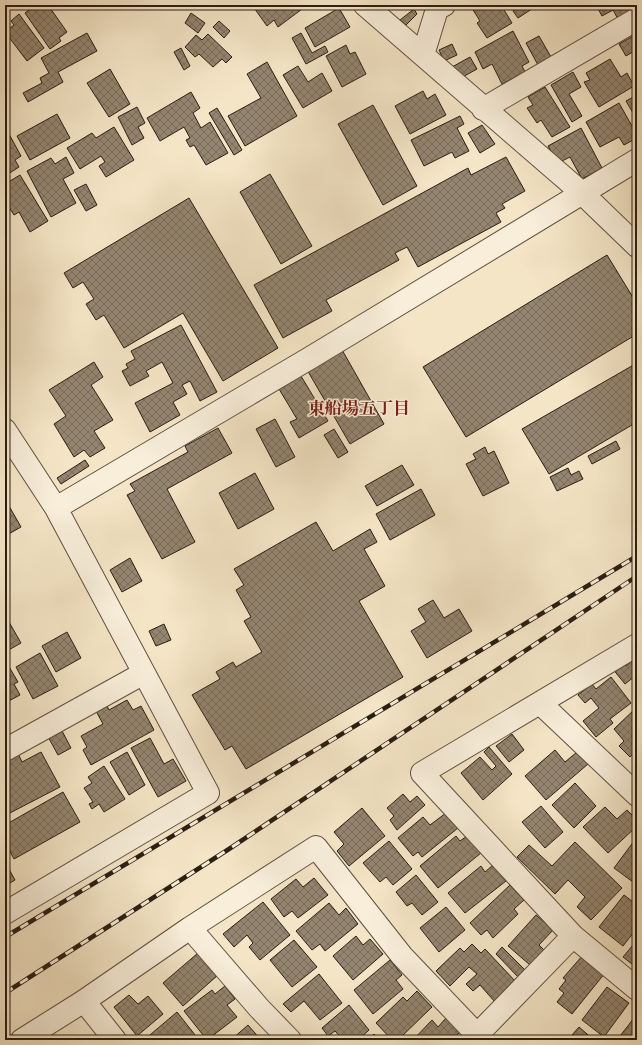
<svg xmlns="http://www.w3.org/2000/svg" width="642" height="1045" viewBox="0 0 642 1045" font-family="'Old Standard TT','Noto Serif JP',serif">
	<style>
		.building { fill: url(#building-cross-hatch); stroke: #2b1e12 }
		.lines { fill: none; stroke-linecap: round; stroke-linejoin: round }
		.minor-casing { stroke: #5d503f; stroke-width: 24 }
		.minor { stroke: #f8eeda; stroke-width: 22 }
		.rail-casing { stroke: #2b1e12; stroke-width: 4.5 }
		.rail { stroke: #f8eeda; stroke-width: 3; stroke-dasharray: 9; stroke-linecap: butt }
		.labels { text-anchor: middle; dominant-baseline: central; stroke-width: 3; stroke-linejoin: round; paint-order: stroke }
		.neighbourhood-label { font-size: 17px; font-weight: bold; fill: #7a1f14; stroke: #f8eeda }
	</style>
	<defs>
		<pattern id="building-cross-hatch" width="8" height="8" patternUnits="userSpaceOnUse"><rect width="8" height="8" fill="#948570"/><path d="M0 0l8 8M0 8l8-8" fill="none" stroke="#796c5b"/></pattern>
	</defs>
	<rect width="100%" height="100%" fill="#f4e5c6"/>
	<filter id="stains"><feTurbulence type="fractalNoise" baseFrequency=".005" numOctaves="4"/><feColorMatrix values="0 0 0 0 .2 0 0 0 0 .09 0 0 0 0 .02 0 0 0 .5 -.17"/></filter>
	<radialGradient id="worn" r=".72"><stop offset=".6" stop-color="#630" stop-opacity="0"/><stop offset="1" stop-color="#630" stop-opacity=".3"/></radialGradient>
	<path class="building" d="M35 5H39L40 6 42 5H48L67 32 59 38 61 41 50 49 25 13Z
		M252 5H306V6L278 27 274 20 267 26Z
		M470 5H501L512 23 487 38 477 23 480 21Z
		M521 5H538L518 18 513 11Z
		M596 5H626L630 12 618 19 613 10 602 16Z
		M339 8 350 27 315 47 305 28Z
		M414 9 417 14 406 25 400 20Z
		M191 13 205 23 198 33 185 23Z
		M19 14 44 48 27 61 5 32 14 25 11 21Z
		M219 21 230 31 224 38 213 27Z
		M513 31 529 62 522 66 525 72 502 84 492 64 483 69 475 52Z
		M87 33 97 51 58 72 63 82 28 102 23 93 42 83 40 78 49 73 41 58Z
		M301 33 312 53 325 46 328 52 306 64 292 38Z
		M208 34 232 57 226 63 222 59 213 67 199 54 195 57 185 47 196 35 202 40Z
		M637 34V51L636 50 626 56 619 44Z
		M539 36 551 57 538 65 526 43Z
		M452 44 457 55 444 61 439 50Z
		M346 45 350 54 355 52 366 74 342 87 326 56Z
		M181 48 190 66 184 70 174 52Z
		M470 57 477 69 459 79 452 67Z
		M610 59 621 77 627 73 634 86 599 107 584 82 590 80 586 73Z
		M267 62 297 116 245 146 228 116 261 98 247 74Z
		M298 66 308 82 322 73 332 91 303 108 283 75Z
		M110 69 130 104 109 117 87 83Z
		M573 72 581 87 569 94 582 116 572 122 551 85Z
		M545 87 570 127 552 137 541 120 537 123 527 108 533 105 528 97Z
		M423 91 427 99 435 94 446 115 410 134 395 106Z
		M191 92 200 108 193 113 201 128 210 122 228 153 206 165 194 145 190 147 186 140 190 138 184 127 160 141 147 118Z
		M637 95V120L626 101Z
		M619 103 637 135V138L624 145 619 137 600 147 586 122Z
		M373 105 417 186 383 205 338 124Z
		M137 107 145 123 138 127 144 138 132 145 118 117Z
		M217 108 242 150 234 155 209 113Z
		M57 114 70 138 30 160 17 136Z
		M460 116 464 124 457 128 469 151 455 158 452 152 424 166 411 140Z
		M482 125 495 144 480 153 468 133Z
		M114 127 134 160 106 177 99 166 105 162 101 156 80 169 67 148 92 133 96 138Z
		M581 128 602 168 582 179 570 157 558 163 548 146Z
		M9 134 21 156 15 160 19 167 5 176V137Z
		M66 157 74 173 63 179 76 203 51 217 27 171 51 158 55 164Z
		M506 157 525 191 502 204 505 208 496 213 501 222 418 267 407 247 395 253 399 260 326 300 332 311 283 338 254 285 468 168 471 175Z
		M270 174 312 246 281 264 240 192Z
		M20 175 48 221 30 232 19 212 14 215 5 201V184Z
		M86 184 97 205 86 211 74 190Z
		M637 193V203L632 196Z
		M189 198 278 348 223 381 183 313 124 348 104 315 96 320 86 304 94 299 83 282 73 288 64 273Z
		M607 255 637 304V334L466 437 423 367Z
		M181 325 217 392 200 401 190 381 182 385 187 394 173 402 180 415 150 432 135 403 173 383 162 362 146 371 149 376 130 386 122 371 128 368 126 364 135 359 131 351Z
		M341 348 384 424 350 444 306 368Z
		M94 362 103 377 91 385 113 420 94 431 105 448 90 457 84 450 74 457 54 424 66 416 49 390Z
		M637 363V422L549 474 522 429Z
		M298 371 328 421 299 438 290 422 297 419 276 384Z
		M275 419 295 457 276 467 256 429Z
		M218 428 232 453 167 489 195 542 162 559 127 495 135 491 130 484 188 452 185 446Z
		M334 429 348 452 338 458 324 435Z
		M616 441 620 449 592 464 588 456Z
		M485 447 488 454 494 451 509 483 483 496 466 464 476 459 473 454Z
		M85 460 89 466 61 484 57 478Z
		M402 465 414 485 377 506 365 486Z
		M568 468 571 475 579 471 583 479 557 491 550 477Z
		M255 473 274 509 238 529 219 493Z
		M421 489 435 515 390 540 376 514Z
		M5 499 21 527 5 536Z
		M316 522 333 551 370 529 377 542 364 549 385 586 359 601 403 677 246 769 232 746 225 750 192 695 220 679 216 672 233 662 236 667 262 652 244 621 251 617 236 590 244 585 234 569Z
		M130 558 142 581 122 592 110 570Z
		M433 600 444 618 459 609 472 631 427 658 411 631 426 622 418 609Z
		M5 615 21 643 5 652Z
		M164 624 171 640 156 646 149 631Z
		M67 632 81 658 56 672 42 646Z
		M40 653 58 686 33 699 16 667Z
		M637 657V678L635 676 625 684 612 668 621 660 626 666Z
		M8 665 18 682 14 684 20 695 5 703V666Z
		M611 677 631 703 610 719 613 723 596 737 583 721 599 708 591 698 585 703 578 695 592 684 596 689Z
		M127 700 133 710 141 706 154 730 91 765 83 750 87 747 81 736 103 724 96 711 107 706 109 710Z
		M637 707V750L630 757 619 746 624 741 614 729Z
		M60 727 71 748 58 755 47 735Z
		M512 734 524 750 509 762 496 746Z
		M150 738 164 764 173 759 186 781 158 797 131 748Z
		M489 747 512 774 483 800 461 773 480 757 492 770 496 766 484 752Z
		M555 750 565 762 577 752 588 764 546 800 525 776Z
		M17 751 22 762 41 752 60 787 8 814 5 808V757Z
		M127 752 145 785 129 795 110 762Z
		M104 766 125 799 104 812 99 804 92 809 89 804 93 802 84 788 92 783 88 777Z
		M575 783 596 806 574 828 552 805Z
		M63 792 80 822 14 859 5 842V825Z
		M403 794 410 802 417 796 425 805 397 830 390 820 394 816 387 808Z
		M541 806 563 832 545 848 522 822Z
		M605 807 617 819 627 810 637 820V826L608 853 583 827Z
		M362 808 385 836 349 866 337 851 344 844 334 832Z
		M446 813 458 828 422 857 418 852 413 856 398 838 423 817 430 825Z
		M456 836 460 841 467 836 481 853 438 888 420 866Z
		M637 837V885L614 868Z
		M389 841 412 869 393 885 386 877 380 882 363 863Z
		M575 842 622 888 591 920 577 907 585 897 568 880 555 894 517 857 529 845 552 866Z
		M5 862 15 880 5 886Z
		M493 865 506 881 465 913 448 893 481 866 485 872Z
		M416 875 438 902 422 915 412 903 407 906 396 892Z
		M314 878 328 895 298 918 292 911 284 917 271 899 296 879 303 887Z
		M510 885 524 900 514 909 518 914 493 938 487 930 481 935 470 923Z
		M624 895 637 905V928L623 946 599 927Z
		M263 902 290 935 260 960 249 947 253 943 247 935 234 947 223 934Z
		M329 903 339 915 346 908 358 924 325 951 320 944 312 950 296 931Z
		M446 907 465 930 439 952 420 928Z
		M536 915 553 930 539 945 544 950 530 965 508 946Z
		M356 936 363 945 370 939 383 954 353 980 333 956Z
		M294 940 317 967 292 987 270 960Z
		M472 944 481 953 485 949 516 982 495 1002 480 985 473 991 466 984 477 974 469 967 450 986 436 971 460 948 464 952Z
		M633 945 637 948V968L623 957Z
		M502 947 526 971 519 978 496 954Z
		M198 953 218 975 183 1006 163 983Z
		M583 955 605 973 572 1014 557 1002 564 993 559 989 566 980 563 978Z
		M390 960 402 975 396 980 403 989 373 1014 354 990Z
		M319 974 342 1003 320 1020 304 1001 291 1012 283 1004Z
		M225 986 235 999 227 1005 237 1017 207 1040 184 1011 212 990 215 994Z
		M607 987 629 1003 604 1037 582 1020Z
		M417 991 432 1007 398 1040H392L376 1023 403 997 407 1001Z
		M129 995 138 1004 148 996 163 1014 137 1036 114 1007Z
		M349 1005 369 1030 358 1040H343L335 1031 328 1036 322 1028Z
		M177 1012 199 1040H144Z
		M637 1014V1040H617Z
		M446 1018 460 1032 452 1040H413L432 1020 438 1027Z
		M248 1025 261 1040H231Z
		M579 1027 594 1040H578L572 1035Z
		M374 1034 379 1040H368Z"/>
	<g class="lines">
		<g class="minor-casing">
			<path id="minor" d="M365 5 582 193 637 246
				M423 55 437 9 444 5
				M483 109 637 19
				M5 430 56 508 208 793 5 913
				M56 508 310 358 637 160
				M637 645 422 773 573 936 637 989
				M540 703 637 795
				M5 750 144 673
				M190 928 259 1008 290 1040
				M84 1001 115 1040
				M476 1036 573 936
				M22 1040 84 1001 190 928 316 847 402 956 482 1040"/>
		</g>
		<use href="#minor" class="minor"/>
		<g class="rail-casing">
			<path id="rail" d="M5 937 637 556
				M5 993 229 849 637 576"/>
		</g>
		<use href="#rail" class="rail"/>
	</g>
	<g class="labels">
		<g class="neighbourhood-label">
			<text x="359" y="409">東船場五丁目</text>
		</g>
	</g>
	<rect width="642" height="1045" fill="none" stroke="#f4e5c6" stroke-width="20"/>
	<rect x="6" y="6" width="630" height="1033" fill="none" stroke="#2b1e12" stroke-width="2"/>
	<rect x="10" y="10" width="622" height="1025" fill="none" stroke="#2b1e12"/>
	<rect width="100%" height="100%" filter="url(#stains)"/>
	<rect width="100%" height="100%" fill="url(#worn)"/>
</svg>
